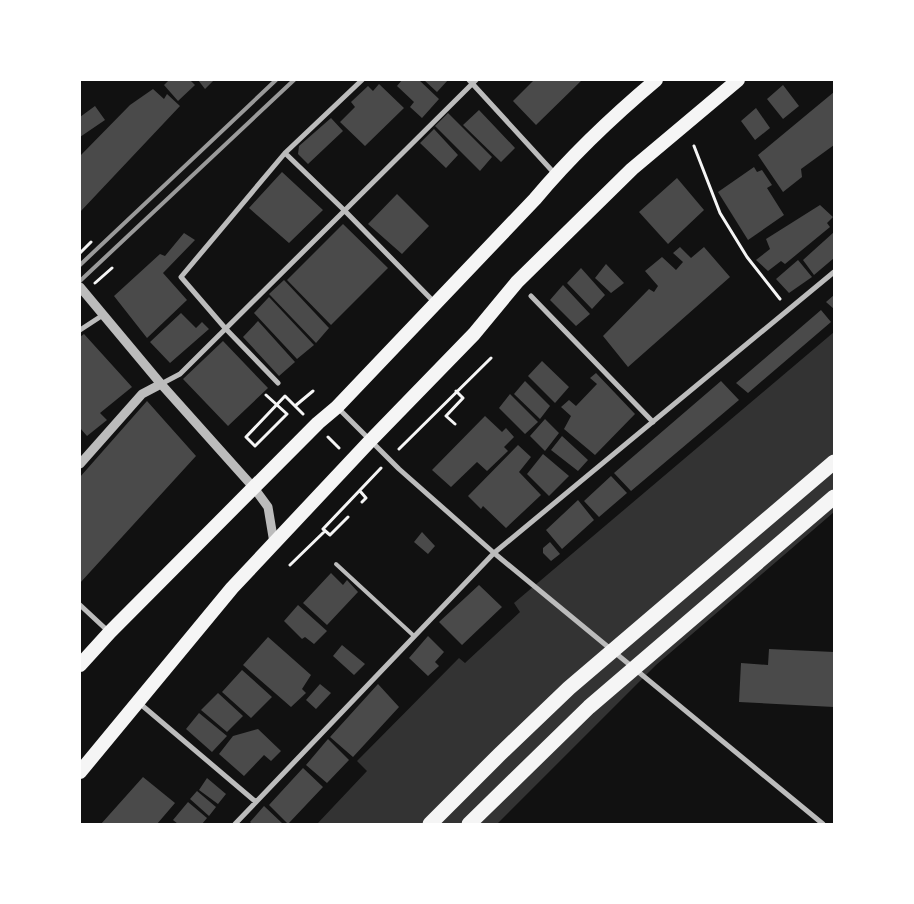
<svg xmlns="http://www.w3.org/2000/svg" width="914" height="904" viewBox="0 0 914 904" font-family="'Roboto Condensed',sans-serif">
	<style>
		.water { fill: #333 }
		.building { fill: #4a4a4a }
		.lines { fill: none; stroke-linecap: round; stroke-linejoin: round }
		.path { stroke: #f5f5f5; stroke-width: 3 }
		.service { stroke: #bcbcbc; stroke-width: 4 }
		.minor { stroke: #bcbcbc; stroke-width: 5 }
		.tertiary { stroke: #bcbcbc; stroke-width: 9 }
		.trunk { stroke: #f5f5f5; stroke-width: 14 }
		.motorway { stroke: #f5f5f5; stroke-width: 15 }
		.rail { stroke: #9a9a9a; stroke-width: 4 }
	</style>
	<rect width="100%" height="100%" fill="#111"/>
	<path class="water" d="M834 332V512L656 665 497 824H317L367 771 357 761 459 658 465 663 520 612 514 603Z"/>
	<path class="building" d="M169 80H190L195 85 178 101 164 85Z
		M198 80H214L205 89Z
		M402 80H419L439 99 422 118 410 107 414 102 397 86Z
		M424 80H448L437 92Z
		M534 80H582L536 125 513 101Z
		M379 84 404 108 365 146 340 122 355 107 351 102 368 86 373 91Z
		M783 85 799 106 783 119 767 99Z
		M153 89 164 99 167 94 180 106 80 212V156L130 105Z
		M834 92V145L801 169 802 177 783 192 758 155Z
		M95 106 105 120 80 137V117Z
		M756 108 770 128 755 140 741 121Z
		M479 110 515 148 501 162 463 125Z
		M448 113 492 157 480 171 435 126Z
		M331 118 343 131 308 164 298 154 299 146Z
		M434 129 458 155 446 168 420 143Z
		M754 167 757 172 762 170 772 185 767 188 784 215 748 240 718 192Z
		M282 172 323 210 289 243 249 208Z
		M677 178 704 210 668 244 639 212Z
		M397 194 429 226 402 254 368 224Z
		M820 205 833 217 827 223 830 227 785 264 781 261 768 271 756 260 770 249 766 239Z
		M343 224 388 268 331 325 287 280Z
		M834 232V258L814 275 803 260Z
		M184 233 195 240 163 273 187 300 147 338 114 296 160 254 165 256Z
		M680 247 691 258 704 247 730 277 628 367 603 336 649 289 654 292 658 286 645 271 662 257 676 270 683 262 673 253Z
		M798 260 812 277 789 293 776 279Z
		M606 264 624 283 611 293 595 278Z
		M581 268 605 295 592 309 567 283Z
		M284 280 329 328 316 343 269 294Z
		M563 285 590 314 576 326 550 300Z
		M834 295V309L826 302Z
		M269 297 314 345 297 359 254 313Z
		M821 310 831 322 748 393 736 383Z
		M181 313 196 328 202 322 209 329 170 363 150 342Z
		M258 321 295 362 279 376 243 337Z
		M84 334 132 387 100 413 107 420 87 436 80 428V337Z
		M223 341 268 388 228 426 183 379Z
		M542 361 569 387 555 403 528 376Z
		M596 373 635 414 595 455 564 429 571 416 561 407 569 400 576 406 597 384 590 378Z
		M525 381 550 406 540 419 514 394Z
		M721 381 739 400 631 491 614 473Z
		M510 394 538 422 525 434 499 408Z
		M147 401 196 456 80 583V477Z
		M485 416 502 432 506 428 514 437 504 447 508 451 487 471 477 462 451 487 432 470Z
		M545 419 559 433 545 451 530 436Z
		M562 436 588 460 578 471 551 450Z
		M518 445 531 457 519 472 541 495 506 528 483 506 481 509 468 496Z
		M543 454 569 476 549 496 527 474Z
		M611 476 627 493 599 517 584 501Z
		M578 500 594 520 562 549 546 530Z
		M422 532 435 546 428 554 414 542Z
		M550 542 560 554 551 561 543 553V548Z
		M331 573 343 585 347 580 358 592 327 625 303 603Z
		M479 585 502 607 462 645 439 622Z
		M298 605 327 631 314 644 305 637 302 639 284 621Z
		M428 636 444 652 435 662 439 666 428 676 409 658Z
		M268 637 311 675 302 689 306 693 291 707 243 665Z
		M342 645 365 664 354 675 333 656Z
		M769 649 834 652V707L739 702 741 663 768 665Z
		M242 670 272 697 251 718 222 692Z
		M320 684 331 693 316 709 306 700Z
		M378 684 399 707 353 757 330 737Z
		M218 693 243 716 227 732 201 710Z
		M199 713 227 736 212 752 186 729Z
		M258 729 281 751 271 761 264 755 244 776 219 754 233 736Z
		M328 739 349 760 327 783 306 765Z
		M303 768 323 787 288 824 269 805Z
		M143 777 175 803 157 824H101Z
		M207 778 226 794 218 804 199 790Z
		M197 791 216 807 209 816 190 799Z
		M188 802 207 818 202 824H178L173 820Z
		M264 806 283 824H252L250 822Z"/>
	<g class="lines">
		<path class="path" d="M694 146 720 213 747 257 780 299
			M80 253 91 242
			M95 283 112 268
			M266 395 287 414 255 446 246 437 285 396 303 414
			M295 406 313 391
			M455 424 446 416 463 398 456 391
			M328 437 339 448
			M399 449 491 358
			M360 491 366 498 362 502
			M348 517 330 535 323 529 381 468
			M290 565 325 531"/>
		<path class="service" d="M336 564 414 636"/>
		<path class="minor" d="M469 80 555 174
			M285 153 344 210 435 303
			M531 296 653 422
			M80 330 103 315
			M278 383 225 328 181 277 285 153 362 80
			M161 384 180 374 476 80
			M338 408 399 469 494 553 823 824
			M80 605 109 632
			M138 702 256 802
			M235 824 494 553 834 272"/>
		<path class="tertiary" d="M80 287 161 384 254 488 268 507 274 543
			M80 464 142 394 161 384"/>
		<path class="trunk" d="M80 665 110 632 318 423 337 407 535 199C571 156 612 117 656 80
			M80 772 232 588 370 441 474 334 517 282 632 169 738 80"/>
		<path class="motorway" d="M430 824 499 755 569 688 834 462
			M469 824 589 707 834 497"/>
		<path class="rail" d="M80 265 276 80
			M80 281 294 80"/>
	</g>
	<rect width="914" height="904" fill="none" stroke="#ffffff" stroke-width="162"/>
</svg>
